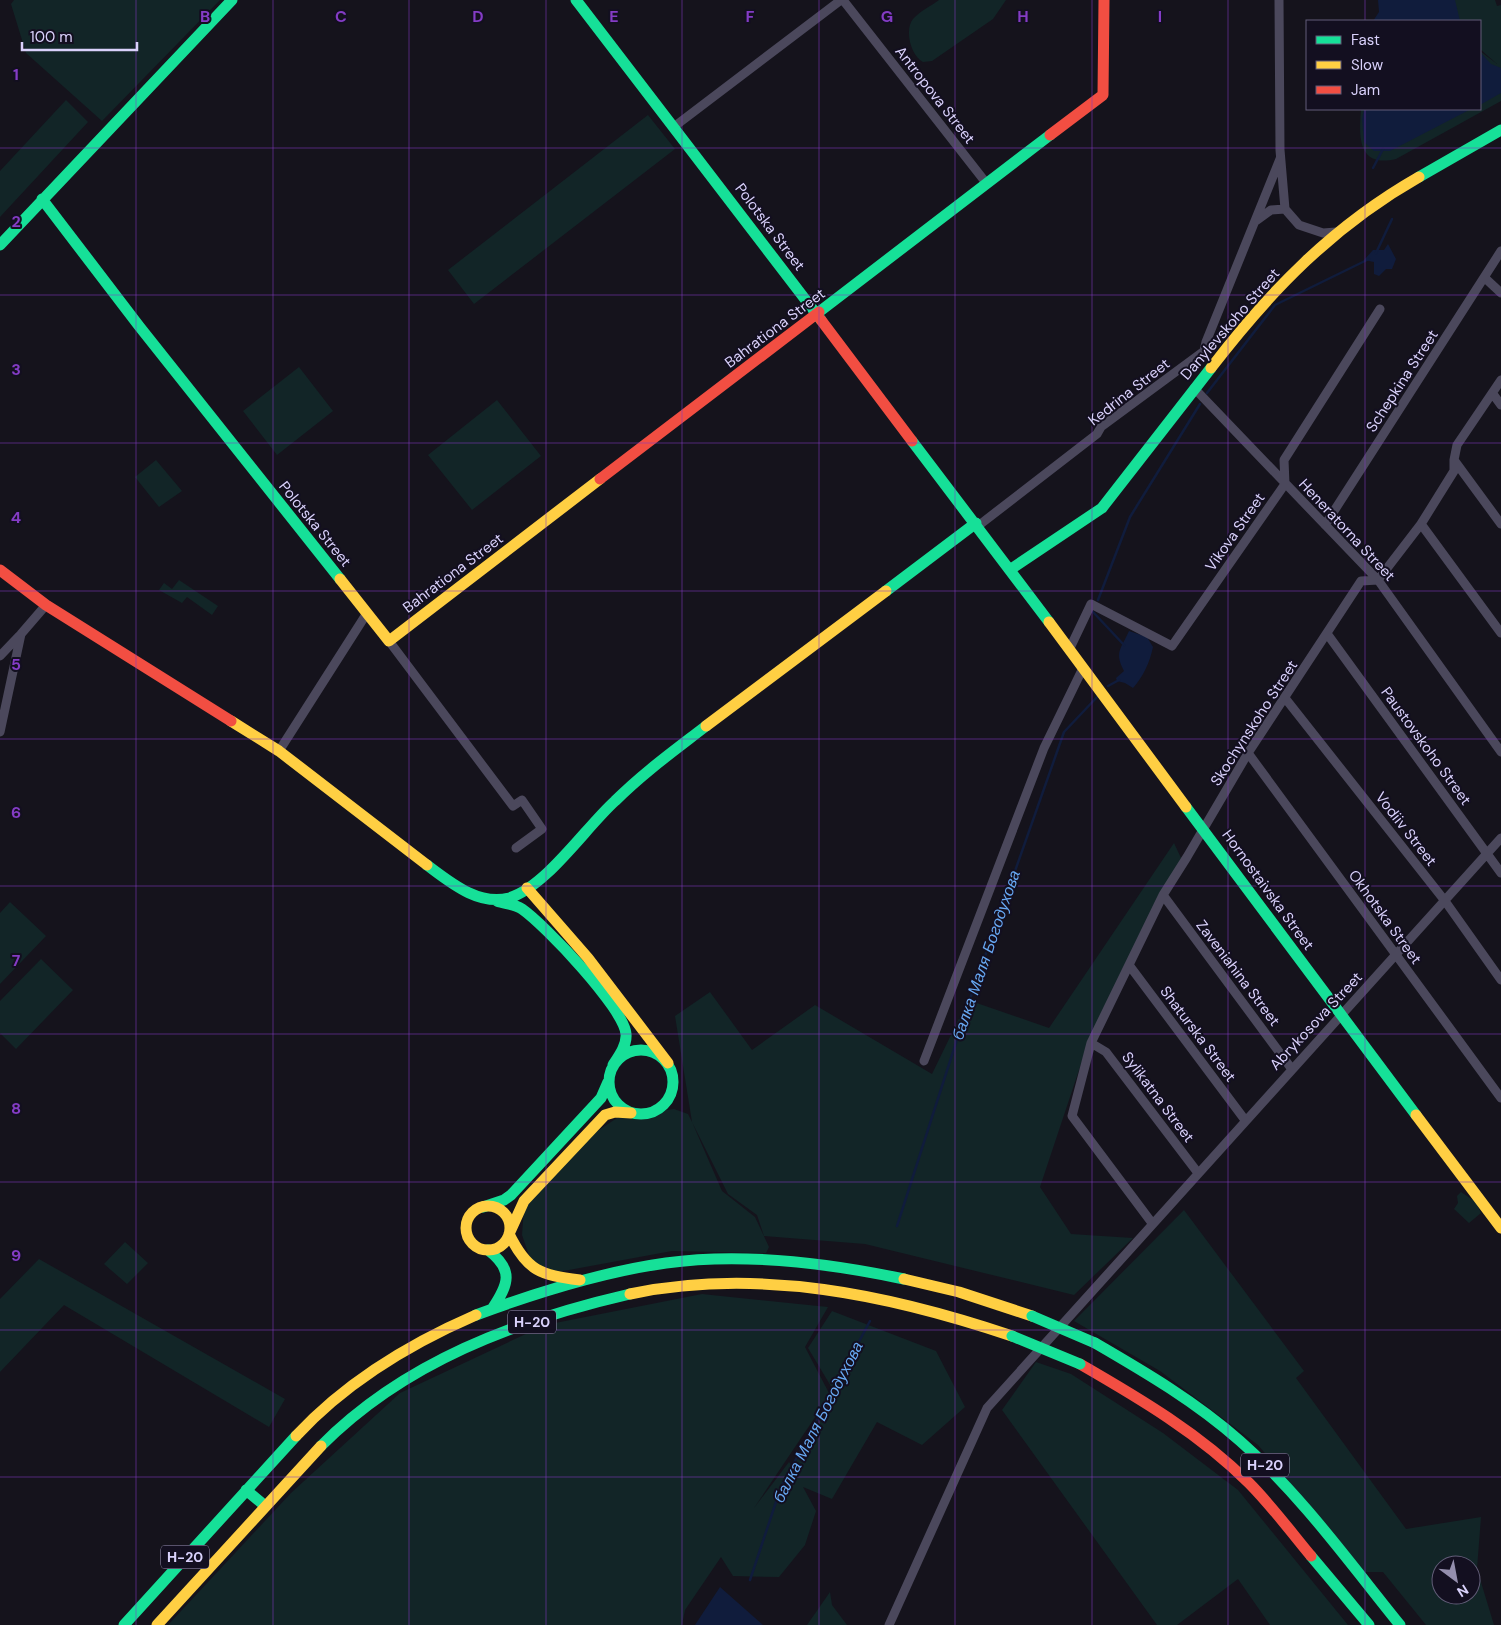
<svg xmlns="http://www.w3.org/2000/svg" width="1501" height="1625" viewBox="0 0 1501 1625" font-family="'DM Sans',sans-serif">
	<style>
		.green { fill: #122527; fill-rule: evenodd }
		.water { fill: #101c3c }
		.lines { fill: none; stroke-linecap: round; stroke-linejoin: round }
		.stream { stroke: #101c3c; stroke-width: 2.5 }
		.street { stroke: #4b485c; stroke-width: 9 }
		.fast { stroke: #16e098; stroke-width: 11 }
		.slow { stroke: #ffcf43; stroke-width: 11 }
		.jam { stroke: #f24e42; stroke-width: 11 }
		.fast-bridge { stroke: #16e098; stroke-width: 11 }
		.grid { fill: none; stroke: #843cc5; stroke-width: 1; stroke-opacity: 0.55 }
		.labels { text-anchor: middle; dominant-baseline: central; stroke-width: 4; stroke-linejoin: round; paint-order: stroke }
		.shield { fill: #130f20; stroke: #9e97b9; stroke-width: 1 }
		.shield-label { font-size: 14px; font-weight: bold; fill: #d9d1fb }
		.street-label { font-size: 15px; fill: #d9d1fb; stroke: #130f20 }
		.water-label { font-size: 16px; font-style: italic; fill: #67a8f3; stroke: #130f20 }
		.grid-label { font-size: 16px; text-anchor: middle; font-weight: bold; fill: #843cc5; stroke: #130f20; stroke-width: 4; stroke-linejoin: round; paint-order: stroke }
	</style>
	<rect width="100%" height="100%" fill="#15131c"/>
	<path class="green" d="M14 0H220L102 121 26 53 11 4Z
		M939 0H1006L993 19 932 61 923 62C911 56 904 30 913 19 920 11 931 6 939 0Z
		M1448 0H1495L1497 6 1501 5V101L1396 159C1357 168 1359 136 1361 109H1480V51L1497 64 1480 49V21H1452Z
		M66 100 88 122 0 217V171Z
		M648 115 675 149 474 304 448 270Z
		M299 367 333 411 277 455 243 411Z
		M497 400 541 456 472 510 428 455Z
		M156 460 182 491 159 507 135 477Z
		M179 580 218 606 212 615 187 597 182 603 159 590 164 583 172 589Z
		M1174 843 1181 858 1089 1040 1040 1187 1071 1234 1133 1238 1074 1295 865 1244 764 1236 757 1215 728 1194 692 1122 722 1191 755 1217 769 1247 766 1253 672 1251 558 1272 532 1264 522 1235 524 1208 578 1144 620 1116 674 1109 688 1114 692 1122 675 1016 710 992 752 1050 815 1005 932 1074 968 1000 1049 1028Z
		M10 902 46 936 0 984V913Z
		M41 959 73 990 16 1049 0 1033V1001Z
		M1461 1192 1476 1202 1481 1213 1469 1223 1454 1209 1458 1203 1457 1196Z
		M1184 1210 1304 1371 1296 1378 1406 1529 1481 1517 1477 1569 1494 1625H1426L1383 1572H1365L1258 1445 1160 1371 1074 1321ZM1441 1565H1471V1595H1441Z
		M125 1242 148 1263 127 1284 104 1264Z
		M39 1259 285 1399 269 1427 64 1305 0 1372V1299Z
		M702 1294 828 1307 805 1347 830 1395 754 1508 789 1462 793 1467 835 1393 808 1348 832 1311 936 1351 965 1407 922 1445 877 1422 832 1499 803 1487 816 1511 805 1545 779 1577 733 1576 721 1557 685 1610 682 1625H168L291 1493 400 1393 545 1325Z
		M1036 1362 1071 1374 1163 1433 1238 1490 1348 1625H1270L1238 1579 1177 1625H1157L1002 1410Z
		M830 1592 832 1605 847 1625H807Z"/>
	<path class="water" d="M1378 0H1455L1460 21H1373L1379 12Z
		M1480 52 1491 64 1501 68V93L1480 105Z
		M1364 109H1471L1390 151H1374L1364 142 1362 119Z
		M1388 244 1396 259 1392 269H1386L1379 276 1374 274V262L1364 260 1373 250H1384Z
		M1129 631 1147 637 1153 647C1150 662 1143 677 1133 688L1125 683 1117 681 1116 678 1124 671C1114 652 1121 649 1129 631Z
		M720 1587 763 1625H695Z"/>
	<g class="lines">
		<path class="stream" d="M1373 168 1383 149
			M1376 253 1392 219
			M1207 393 1275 305 1369 259
			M1098 600 1130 517 1200 404
			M1093 612 1124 645
			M1108 686 1119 680
			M897 1226 971 996 1064 732 1098 696
			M750 1580 781 1487 870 1321"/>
		<path class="street" d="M843 0 987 184
			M1279 0 1280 150 1285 209 1299 225 1323 233 1336 232
			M675 126 841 0
			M1257 220 1271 210 1285 209
			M1485 278 1501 293
			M1194 388 1378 580 1501 752
			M1493 394 1501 405
			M1454 460 1501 524
			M1421 524 1501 633
			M1325 525 1501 251
			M978 526 1097 434 1101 427 1204 351 1206 342 1280 159
			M1328 635 1501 873
			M389 641 513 806 522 800 542 829 516 848
			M1070 648 1091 604 1172 646 1285 484 1284 460 1380 309
			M0 656 19 636
			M1285 698 1445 901 1501 980
			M0 732 21 634 46 605
			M279 751 367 613
			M1248 753 1501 1098
			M1163 895 1291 1068
			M1129 965 1245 1120
			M1091 1043 1106 1052 1198 1173
			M924 1061 1044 748 1083 668
			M1152 1223 1072 1116 1091 1043 1163 895 1187 857 1248 753 1361 581 1378 580 1421 524 1454 471V460L1457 445 1501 380
			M889 1625 987 1408 1501 838"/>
		<path class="fast" d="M576 0 821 320
			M1419 177 1501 130
			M42 199 139 326 340 579
			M0 245 232 0
			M819 312 1050 135
			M912 441 1049 622
			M1011 569 1102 508 1211 368
			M886 591 976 523
			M1186 807 1416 1115
			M427 865C450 882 478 906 509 898 546 887 586 827 615 801 643 773 675 750 706 726
			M497 901C505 904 515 904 522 909 545 925 624 1008 626 1034 627 1045 619 1056 613 1065
			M609 1082a32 32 0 1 1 64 0a32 32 0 1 1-64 0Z
			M483 1207 504 1200 511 1195 601 1098 608 1082
			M488 1250C514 1270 509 1284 492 1309
			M476 1315C538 1292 601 1272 666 1263 744 1252 828 1263 904 1279
			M1095 1343C1145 1372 1196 1402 1240 1441 1301 1495 1349 1562 1400 1625
			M321 1446C404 1362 517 1320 630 1294
			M246 1490 264 1505
			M1311 1556 1369 1625
			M124 1625 296 1436"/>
		<path class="slow" d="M1211 368C1271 290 1333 226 1419 177
			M340 579 389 641 600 479
			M1049 622 1186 807
			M231 721 279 751 427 865
			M706 726 886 591
			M527 888 588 958 668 1063
			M1416 1115 1501 1228
			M466 1228a22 22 0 1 1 44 0a22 22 0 1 1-44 0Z
			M904 1279 959 1292 1032 1316
			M580 1280C540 1275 527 1271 509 1234L524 1201 605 1115 615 1112 631 1113
			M630 1294C759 1267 890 1295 1012 1336
			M296 1436C346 1382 409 1344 476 1315
			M157 1625 321 1446"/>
		<path class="jam" d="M1050 135 1103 95 1104 0
			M821 320 912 441
			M600 479 819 312
			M0 570 46 605 231 721
			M1080 1364C1139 1398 1200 1434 1249 1483 1271 1505 1291 1532 1311 1556"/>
		<path class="fast-bridge" d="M1032 1316 1095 1343
			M1012 1336 1080 1364"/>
	</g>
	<path class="grid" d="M136 0V1625M273 0V1625M409 0V1625M546 0V1625M682 0V1625M819 0V1625M955 0V1625M1092 0V1625M1228 0V1625M1365 0V21M1365 109V1625M0 148H1501M0 295H1501M0 443H1501M0 591H1501M0 739H1501M0 886H1501M0 1034H1501M0 1182H1501M0 1330H1501M0 1477H1501"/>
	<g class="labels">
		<g class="shield">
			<rect x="508" y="1310.5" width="48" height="23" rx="4"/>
			<rect x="1241" y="1453.5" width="48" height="23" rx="4"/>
			<rect x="161" y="1545.5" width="48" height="23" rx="4"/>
		</g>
		<g class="shield-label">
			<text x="532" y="1322">Н-20</text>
			<text x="1265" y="1465">Н-20</text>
			<text x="185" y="1557">Н-20</text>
		</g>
		<g class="street-label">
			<text transform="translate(935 95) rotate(52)">Antropova Street</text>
			<text transform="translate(770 227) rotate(53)">Polotska Street</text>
			<text transform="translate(1230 324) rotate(-49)">Danylevskoho Street</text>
			<text transform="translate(775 328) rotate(-37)">Bahrationa Street</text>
			<text transform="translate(1402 381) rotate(-57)">Schepkina Street</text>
			<text transform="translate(1129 392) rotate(-38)">Kedrina Street</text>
			<text transform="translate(315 524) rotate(51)">Polotska Street</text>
			<text transform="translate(1347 530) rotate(47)">Heneratorna Street</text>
			<text transform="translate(1235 532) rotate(-55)">Vikova Street</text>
			<text transform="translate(453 573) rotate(-37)">Bahrationa Street</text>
			<text transform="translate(1254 723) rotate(-57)">Skochynskoho Street</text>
			<text transform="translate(1426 746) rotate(54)">Paustovskoho Street</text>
			<text transform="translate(1406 829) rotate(52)">Vodiiv Street</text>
			<text transform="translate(1268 890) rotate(54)">Hornostaivska Street</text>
			<text transform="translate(1385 917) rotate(54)">Okhotska Street</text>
			<text transform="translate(1238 973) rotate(53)">Zaveniahina Street</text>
			<text transform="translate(1316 1021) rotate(-47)">Abrykosova Street</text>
			<text transform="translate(1198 1034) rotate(53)">Shaturska Street</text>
			<text transform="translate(1158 1097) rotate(53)">Sylikatna Street</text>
		</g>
		<g class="water-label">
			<text transform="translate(986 955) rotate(-71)">балка Маля Богодухова</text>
			<text transform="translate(818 1422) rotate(-63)">балка Маля Богодухова</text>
		</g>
	</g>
	<g class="grid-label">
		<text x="205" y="22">B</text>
		<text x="341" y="22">C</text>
		<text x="478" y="22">D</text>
		<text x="614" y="22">E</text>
		<text x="750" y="22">F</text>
		<text x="887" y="22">G</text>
		<text x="1023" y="22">H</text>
		<text x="1160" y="22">I</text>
		<text x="16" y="80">1</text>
		<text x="16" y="227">2</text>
		<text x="16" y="375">3</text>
		<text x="16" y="523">4</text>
		<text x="16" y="670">5</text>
		<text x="16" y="818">6</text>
		<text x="16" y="966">7</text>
		<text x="16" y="1114">8</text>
		<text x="16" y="1261">9</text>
	</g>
	<rect x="1306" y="20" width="175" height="90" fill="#130f20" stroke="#625d78"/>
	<rect x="1316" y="36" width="25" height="8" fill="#16e098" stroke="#625d78"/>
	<text x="1351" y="45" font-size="15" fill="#d9d1fb">Fast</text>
	<rect x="1316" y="61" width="25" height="8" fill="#ffcf43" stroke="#625d78"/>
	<text x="1351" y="70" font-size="15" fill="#d9d1fb">Slow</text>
	<rect x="1316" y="86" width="25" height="8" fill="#f24e42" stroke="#625d78"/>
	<text x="1351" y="95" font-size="15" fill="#d9d1fb">Jam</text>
	<g transform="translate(1456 1580) rotate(148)"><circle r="24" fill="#130f20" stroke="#625d78"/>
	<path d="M0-4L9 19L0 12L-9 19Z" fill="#948ead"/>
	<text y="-8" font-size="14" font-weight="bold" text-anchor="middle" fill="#d9d1fb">N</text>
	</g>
	<path d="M22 42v8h115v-8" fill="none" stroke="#d9d1fb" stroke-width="2.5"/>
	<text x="30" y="42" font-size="15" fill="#d9d1fb" stroke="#130f20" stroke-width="4" paint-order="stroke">100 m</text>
</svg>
